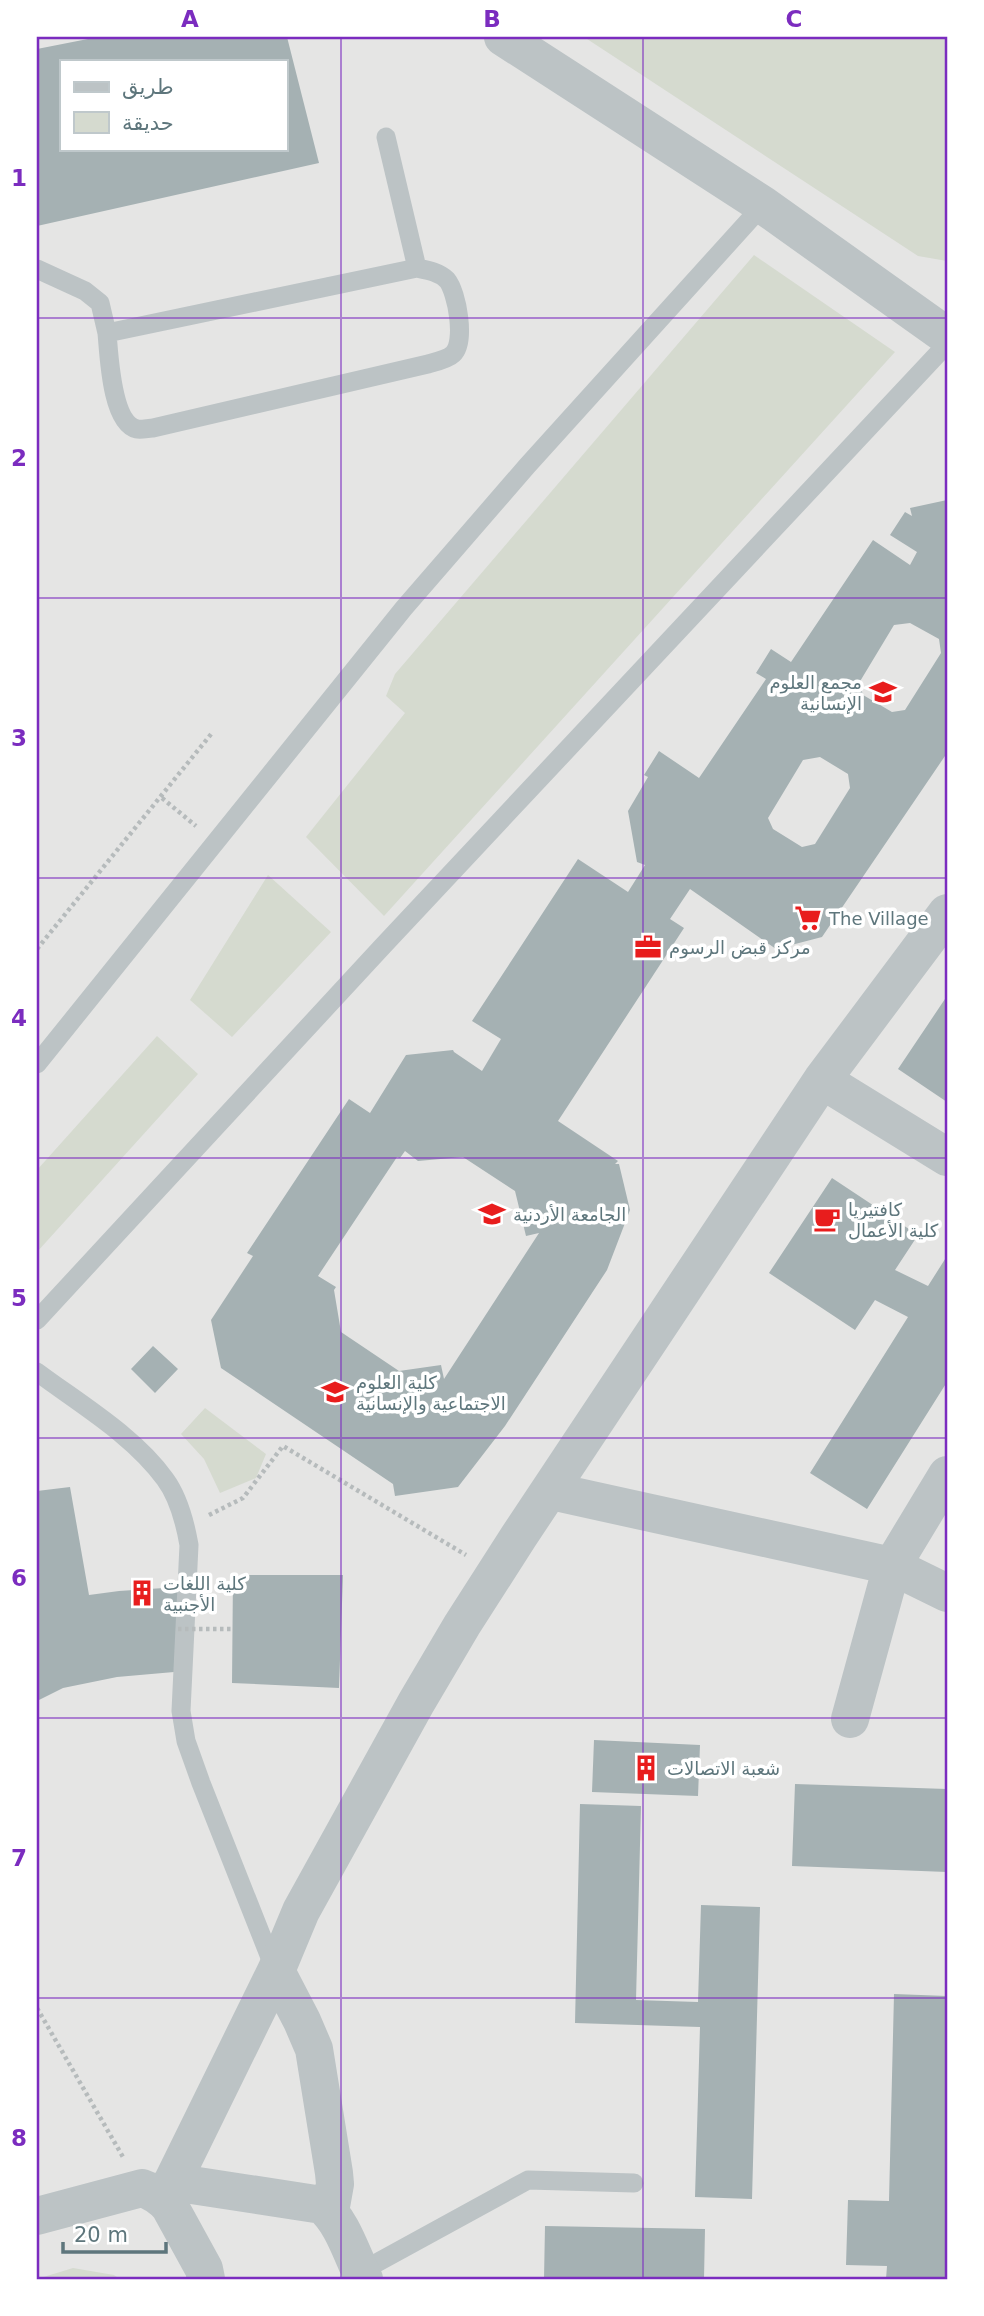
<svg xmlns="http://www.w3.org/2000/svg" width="984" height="2316" viewBox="0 0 984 2316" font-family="'DejaVu Sans','Noto Naskh Arabic',sans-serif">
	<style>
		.built { fill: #e5e5e4; fill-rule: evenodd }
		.green { fill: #d5dacf }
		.building { fill: #a5b1b3; fill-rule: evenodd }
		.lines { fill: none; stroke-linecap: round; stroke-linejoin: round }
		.path { stroke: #b6bbbc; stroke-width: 4.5; stroke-dasharray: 3.5 3.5; stroke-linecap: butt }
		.service { stroke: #bcc3c5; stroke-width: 19 }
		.minor { stroke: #bcc3c5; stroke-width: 38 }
		.path-bridge { stroke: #b6bbbc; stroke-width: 4.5; stroke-dasharray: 3.5 3.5; stroke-linecap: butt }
		.grid { fill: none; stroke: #7b2cbf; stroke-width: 2; stroke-opacity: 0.55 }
		.labels { text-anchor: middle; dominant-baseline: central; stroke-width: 7; stroke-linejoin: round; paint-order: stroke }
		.poi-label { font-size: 18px; fill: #5e767c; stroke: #fff; text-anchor: start }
		.neatline { fill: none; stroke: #7b2cbf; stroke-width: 2.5 }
		.grid-label { font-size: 23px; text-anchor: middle; font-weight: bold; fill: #7b2cbf }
	</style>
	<rect width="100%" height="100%" fill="#f5f4f0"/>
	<path class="built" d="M37 37H947V2279H37ZM61 61H285V149H61Z"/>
	<path class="green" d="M584 37H947V261L918 256Z
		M754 255 895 352 384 916 306 837 405 713 386 696 395 674Z
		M268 875 331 932 232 1037 190 1000Z
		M157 1036 198 1074 37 1252V1170Z
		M205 1408 266 1454 256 1478 220 1493 204 1459 181 1434Z
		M73 2268 114 2275 120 2279H37Z"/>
	<path class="building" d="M98 37H287L319 163 37 226V49ZM61 61H285V149H61Z
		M947 500V753L822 937 776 949 690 889 670 919 684 928 558 1121 618 1161 615 1164H619L630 1210 607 1270 505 1426 458 1487 395 1496 393 1484 221 1368 211 1320 253 1256 247 1253 349 1099 370 1113 406 1055 453 1050 454 1052 482 1071 501 1039 472 1021 578 859 628 892 645 865 637 862 628 811 648 777 644 775 659 751 699 778 766 679 756 673 771 649 791 662 873 540 910 565 917 552 890 535 905 512 912 516 910 508ZM910 623 939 639 941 653 905 710 892 712 863 695 859 683 894 625ZM820 757 848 774 850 788 815 844 802 847 773 829 768 818 803 760ZM405 1151 418 1161 463 1157 515 1191 526 1236 539 1233 444 1379 441 1365 399 1371 341 1332 334 1290 336 1287 318 1276 397 1157 400 1158Z
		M947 996V1102L898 1069Z
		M832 1178 918 1235 895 1270 928 1286 947 1256V1382L867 1509 810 1473 908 1317 875 1300 855 1330 769 1273Z
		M153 1346 178 1369 155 1393 131 1369Z
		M70 1487 89 1595 119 1591 179 1587 174 1672 117 1677 63 1688 37 1701V1491Z
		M233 1575H343L339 1688 232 1683Z
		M594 1740 700 1745 698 1796 592 1792Z
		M795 1784 947 1789V1872L792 1866Z
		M580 1804 641 1806 636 2000 698 2002 701 1905 760 1907 752 2199 695 2197 700 2027 575 2023Z
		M894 1994 947 1996V2279H886L887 2266 846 2265 848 2200 889 2201Z
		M545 2226 705 2229 704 2279H544Z"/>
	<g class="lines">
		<path class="path" d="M162 798 196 826
			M37 949 212 733
			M209 1515 243 1498 283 1446 466 1555
			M37 2008 123 2157"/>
		<path class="service" d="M386 137 417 268
			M37 269 85 291 100 303 107 333 417 268C427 270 439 272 447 280 457 292 466 342 453 354 448 359 435 362 428 364L153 428C149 428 141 430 137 429 111 423 109 353 107 333
			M37 1064 404 608 527 466 763 205
			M37 1320 381 948 947 344
			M37 1372C80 1404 133 1435 165 1479 179 1498 185 1522 189 1545L181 1711 186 1741 201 1783 275 1970
			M360 2272 528 2180 634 2183"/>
		<path class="minor" d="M503 37 763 205 947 336
			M822 1080 947 1157
			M551 1491 892 1566 947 1593
			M850 1719 892 1566 947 1475
			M276 1971 302 2021 314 2049 334 2173 335 2184 330 2212
			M172 2182 322 2205C343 2222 352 2256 364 2279
			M164 2199 276 1971 301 1911 416 1703 462 1625 519 1536 822 1080 947 913
			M37 2216 142 2188C154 2192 162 2197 170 2207L204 2269 206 2279"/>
		<path class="path-bridge" d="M178 1629H231"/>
	</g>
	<path class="grid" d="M341 37V2279M643 37V2279M37 318H947M37 598H947M37 878H947M37 1158H947M37 1438H947M37 1718H947M37 1998H947"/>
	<defs>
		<g id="university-bare" transform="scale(2.1)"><path d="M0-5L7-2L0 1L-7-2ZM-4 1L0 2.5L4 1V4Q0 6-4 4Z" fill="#e81d1d" stroke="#fff" stroke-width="2.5" paint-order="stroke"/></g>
		<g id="supermarket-bare" transform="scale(2.1)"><path d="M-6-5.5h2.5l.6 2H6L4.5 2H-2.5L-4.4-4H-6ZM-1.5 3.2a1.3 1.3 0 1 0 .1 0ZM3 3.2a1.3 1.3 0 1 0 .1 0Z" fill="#e81d1d" stroke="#fff" stroke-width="2.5" paint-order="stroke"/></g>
		<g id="office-bare" transform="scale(2.1)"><path d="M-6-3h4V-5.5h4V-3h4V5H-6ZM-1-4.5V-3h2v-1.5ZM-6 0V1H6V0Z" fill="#e81d1d" stroke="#fff" stroke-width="2.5" paint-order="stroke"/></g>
		<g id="cafe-bare" transform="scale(2.1)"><path d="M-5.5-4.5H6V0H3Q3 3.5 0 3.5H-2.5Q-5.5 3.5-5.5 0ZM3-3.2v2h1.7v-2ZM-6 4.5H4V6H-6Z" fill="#e81d1d" stroke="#fff" stroke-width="2.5" paint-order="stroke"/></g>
		<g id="building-bare" transform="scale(2.1)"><path d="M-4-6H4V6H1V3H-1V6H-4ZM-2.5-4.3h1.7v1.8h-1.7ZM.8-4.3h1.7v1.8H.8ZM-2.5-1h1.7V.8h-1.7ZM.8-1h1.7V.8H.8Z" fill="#e81d1d" stroke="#fff" stroke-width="2.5" paint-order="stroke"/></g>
	</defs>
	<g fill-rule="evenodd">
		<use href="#university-bare" x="883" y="692"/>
		<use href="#supermarket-bare" x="808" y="918"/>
		<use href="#office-bare" x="648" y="947"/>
		<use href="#university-bare" x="492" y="1214"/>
		<use href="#cafe-bare" x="827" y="1219"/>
		<use href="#university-bare" x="335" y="1392"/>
		<use href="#building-bare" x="142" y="1593"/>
		<use href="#building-bare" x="646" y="1768"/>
	</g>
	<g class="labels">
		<g class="poi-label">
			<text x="862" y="682" text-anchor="end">مجمع العلوم<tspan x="862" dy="21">الإنسانية</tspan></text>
			<text x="829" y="918">The Village</text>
			<text x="669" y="947">مركز قبض الرسوم</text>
			<text x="848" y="1209">كافتيريا<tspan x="848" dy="21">كلية الأعمال</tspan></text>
			<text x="513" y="1214">الجامعة الأردنية</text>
			<text x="356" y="1382">كلية العلوم<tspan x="356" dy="21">الاجتماعية والإنسانية</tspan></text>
			<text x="163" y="1583">كلية اللغات<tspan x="163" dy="21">الأجنبية</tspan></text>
			<text x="667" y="1768">شعبة الاتصالات</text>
		</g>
	</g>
	<rect width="984" height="2316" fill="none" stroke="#ffffff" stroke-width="77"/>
	<rect x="60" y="60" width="228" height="91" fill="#ffffff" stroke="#bfc8cb" stroke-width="2"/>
	<rect x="74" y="82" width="35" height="10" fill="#bcc3c5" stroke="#bfc8cb" stroke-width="2"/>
	<text x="122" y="94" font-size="21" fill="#5e767c">طريق</text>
	<rect x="74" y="112" width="35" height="21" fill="#d5dacf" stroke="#bfc8cb" stroke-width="2"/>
	<text x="122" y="130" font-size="21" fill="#5e767c">حديقة</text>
	<path d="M63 2242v10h103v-10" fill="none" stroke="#5e767c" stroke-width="3.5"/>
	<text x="74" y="2242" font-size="21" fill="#5e767c" stroke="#ffffff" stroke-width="5" paint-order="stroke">20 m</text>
	<rect x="38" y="38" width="908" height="2240" class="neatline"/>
	<g class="grid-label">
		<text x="190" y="27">A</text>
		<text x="492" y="27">B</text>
		<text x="794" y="27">C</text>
		<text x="19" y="186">1</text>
		<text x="19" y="466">2</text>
		<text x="19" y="746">3</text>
		<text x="19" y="1026">4</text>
		<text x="19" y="1306">5</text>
		<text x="19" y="1586">6</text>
		<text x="19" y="1866">7</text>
		<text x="19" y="2146">8</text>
	</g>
</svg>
